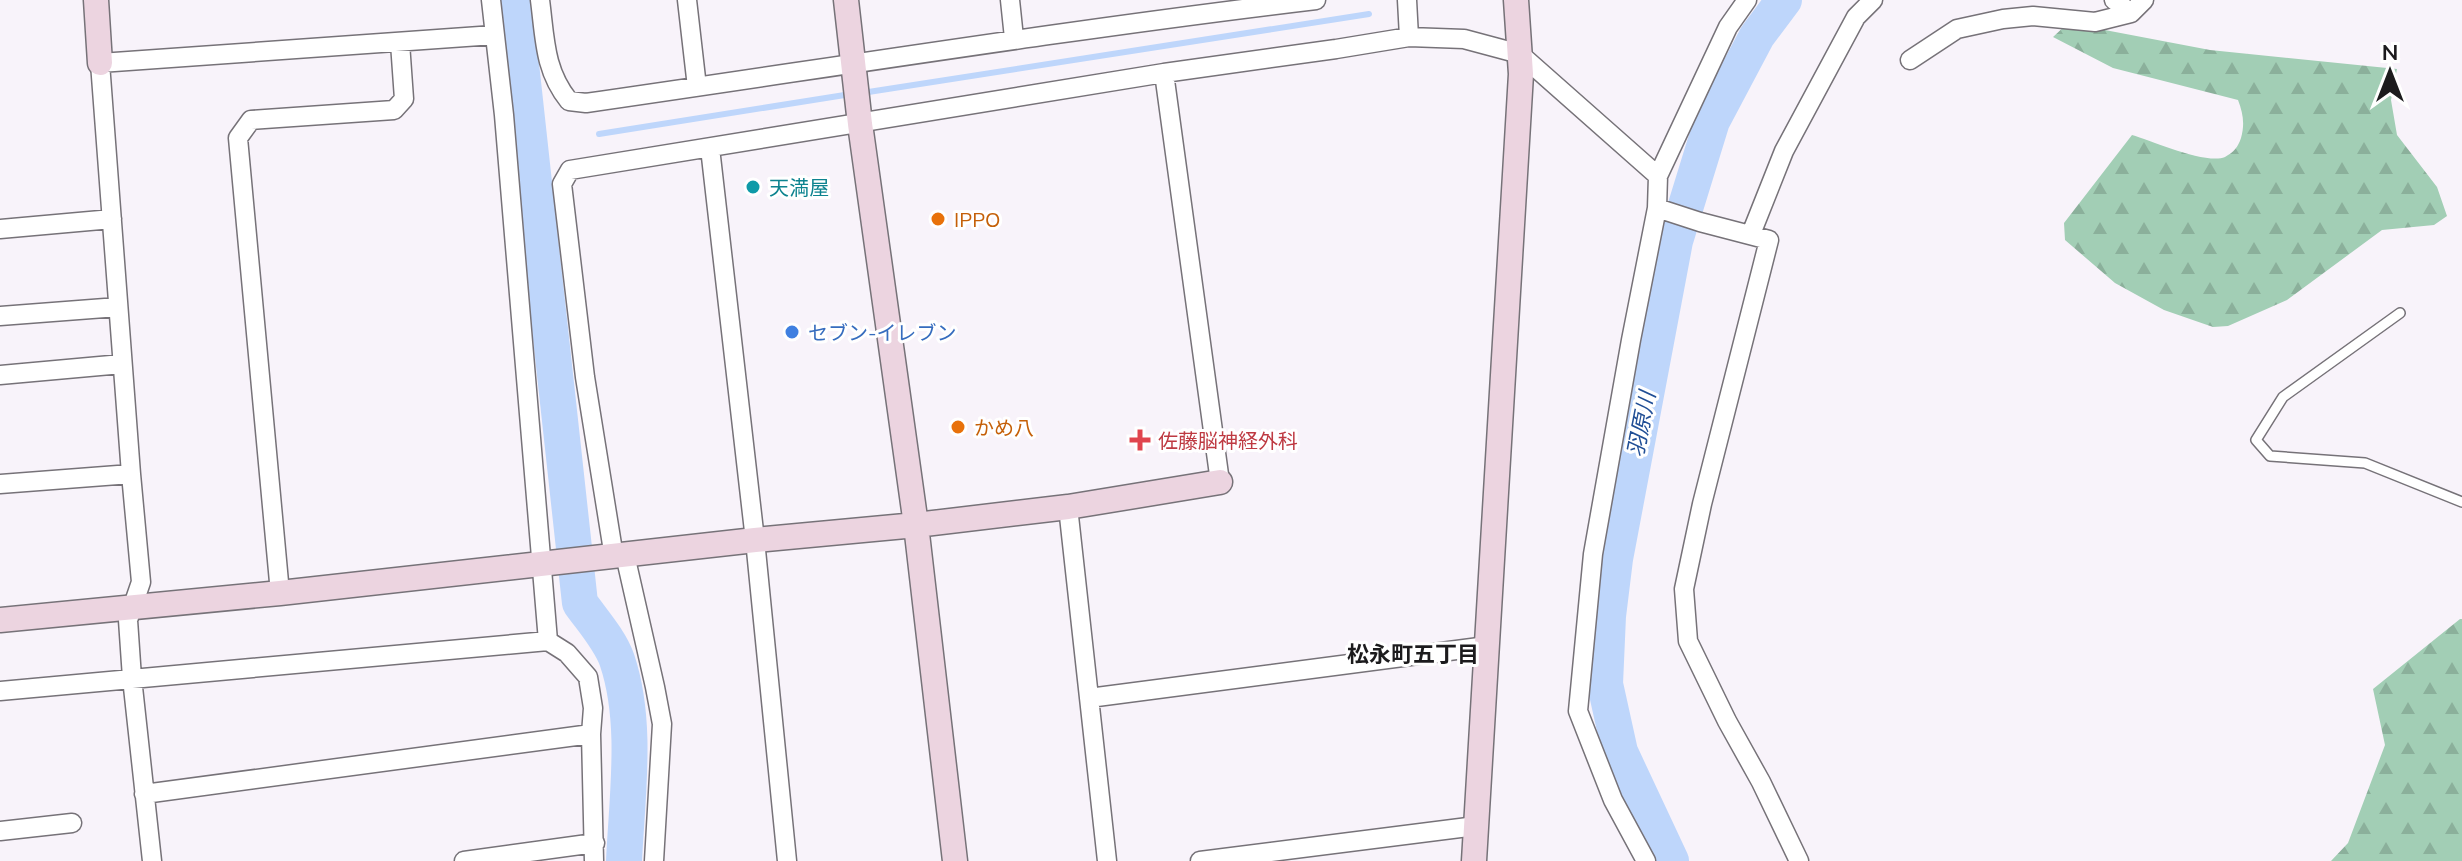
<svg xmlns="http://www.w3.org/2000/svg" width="2462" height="861" viewBox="0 0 2462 861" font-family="Mulish,'Noto Sans JP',sans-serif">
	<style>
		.forest { fill: url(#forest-firs) }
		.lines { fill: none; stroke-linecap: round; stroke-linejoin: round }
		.stream { stroke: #bed6fb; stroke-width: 6 }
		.river { stroke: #bed6fb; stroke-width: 36 }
		.lane-casing { stroke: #767278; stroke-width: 12 }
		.street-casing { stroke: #767278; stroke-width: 21 }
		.secondary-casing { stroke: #767278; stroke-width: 27 }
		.lane { stroke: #fff; stroke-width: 9 }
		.street { stroke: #fff; stroke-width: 18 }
		.secondary { stroke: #ecd4e0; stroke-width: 24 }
		.culture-dot { fill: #0f9aa8; stroke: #fff; stroke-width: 3 }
		.food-dot { fill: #e8710a; stroke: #fff; stroke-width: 3 }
		.shop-dot { fill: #3f7fe0; stroke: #fff; stroke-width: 3 }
		.health-dot { fill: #e0444e; stroke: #fff; stroke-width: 3 }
		.labels { text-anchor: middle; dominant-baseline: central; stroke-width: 6; stroke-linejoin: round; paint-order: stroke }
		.culture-label { font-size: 20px; fill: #0d838f; stroke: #fff; text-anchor: start }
		.food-label { font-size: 20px; fill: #c56008; stroke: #fff; text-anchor: start }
		.shop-label { font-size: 20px; fill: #366cbe; stroke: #fff; text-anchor: start }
		.health-label { font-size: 20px; fill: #be3a42; stroke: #fff; text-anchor: start }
		.water-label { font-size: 22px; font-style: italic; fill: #214f96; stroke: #fff }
		.neighbourhood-label { font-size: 22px; font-weight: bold; fill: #1c1b1d; stroke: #fff }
	</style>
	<defs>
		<pattern id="forest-firs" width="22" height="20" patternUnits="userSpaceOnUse" patternTransform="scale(2)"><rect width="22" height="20" fill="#a2ceb5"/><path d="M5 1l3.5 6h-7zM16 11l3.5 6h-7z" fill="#8bb09b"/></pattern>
	</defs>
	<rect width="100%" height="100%" fill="#f8f3fa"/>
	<path class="forest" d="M2068 23 2210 50 2397 69 2391 100 2397 135 2437 187 2447 216 2434 225 2382 230 2287 300 2228 326 2213 327 2164 310 2115 283 2065 240 2064 223 2132 135C2152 141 2207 165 2225 157 2234 152 2238 147 2241 138 2245 124 2243 113 2238 100L2113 68 2053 37Z
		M2460 619H2462V861H2331L2348 843 2385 745 2373 689Z"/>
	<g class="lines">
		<path class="stream" d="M862 93 1369 14
			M599 134 851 94"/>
		<path class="river" d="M514 0 580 603C592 620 610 640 617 660 638 722 627 796 624 861
			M1671 861 1620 752 1605 684 1608 616 1615 559 1675 241 1712 121 1757 36 1784 0"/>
		<g class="lane-casing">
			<path id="lane" d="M2400 313 2283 397 2256 440 2270 456 2365 463 2462 502"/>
		</g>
		<g class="street-casing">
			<path id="street" d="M491 0 504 115 548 641
				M540 0C545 38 544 70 569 101L586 103C829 68 1072 29 1316 0
				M687 0 697 87
				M1010 0 1014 38
				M1407 0 1409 37
				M2114 0 2131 13
				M1910 60 1957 29 2003 19 2033 16 2095 22 2131 13 2144 0
				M1164 73 1220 482
				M710 148 755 540 787 861
				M1657 208 1700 222 1769 240 1702 504 1684 589 1688 641 1727 721 1761 782 1799 861
				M0 229 112 219
				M1751 234 1784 151 1856 17 1873 0
				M0 316 118 307
				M0 375 122 364
				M0 484 131 474
				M1068 507 1107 861
				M625 555 655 687 662 724 654 861
				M614 557 585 377 562 184 570 170 1164 73 1336 49 1409 37 1464 39 1520 54 1658 176 1728 27 1747 0
				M280 593 238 138 251 120 394 110 404 99 400 43
				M0 691 548 641 567 653 588 677 593 708 591 734 594 861
				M1089 698 1487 646
				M144 794 591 734
				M0 831 72 823
				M152 861 132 678 128 620 141 582 131 474 100 63 494 35
				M464 861 595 843
				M1200 861 1476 826
				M1646 861 1613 800 1578 711 1593 554 1631 340 1657 208 1658 176"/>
		</g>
		<g class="secondary-casing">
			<path id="secondary" d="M96 0 100 63
				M846 0 860 124 916 525 955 861
				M0 620 280 593 755 540 916 525 1068 507 1220 482
				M1474 861 1521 74 1516 0"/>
		</g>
		<use href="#lane" class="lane"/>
		<use href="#street" class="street"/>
		<use href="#secondary" class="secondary"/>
	</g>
	<circle class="culture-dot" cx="753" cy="187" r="8"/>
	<g class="food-dot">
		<circle cx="938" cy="219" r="8"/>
		<circle cx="958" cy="427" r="8"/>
	</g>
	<circle class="shop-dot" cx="792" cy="332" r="8"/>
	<path class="health-dot" d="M1136 428h8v8h8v8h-8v8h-8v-8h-8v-8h8z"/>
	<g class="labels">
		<g class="culture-label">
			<text x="769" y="187">天満屋</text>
		</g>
		<g class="food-label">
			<text x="954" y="219">IPPO</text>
			<text x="974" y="427">かめ八</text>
		</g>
		<g class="shop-label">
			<text x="808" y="332">セブン-イレブン</text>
		</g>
		<g class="health-label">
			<text x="1158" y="440">佐藤脳神経外科</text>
		</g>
		<g class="water-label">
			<text transform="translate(1641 424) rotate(-79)">羽原川</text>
		</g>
		<g class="neighbourhood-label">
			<text x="1413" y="654">松永町五丁目</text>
		</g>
	</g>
	<g transform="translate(2390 72)" stroke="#ffffff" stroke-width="6" paint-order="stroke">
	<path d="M0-6L14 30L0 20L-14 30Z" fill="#1c1b1d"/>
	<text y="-12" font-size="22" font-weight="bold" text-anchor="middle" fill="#1c1b1d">N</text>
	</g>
</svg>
